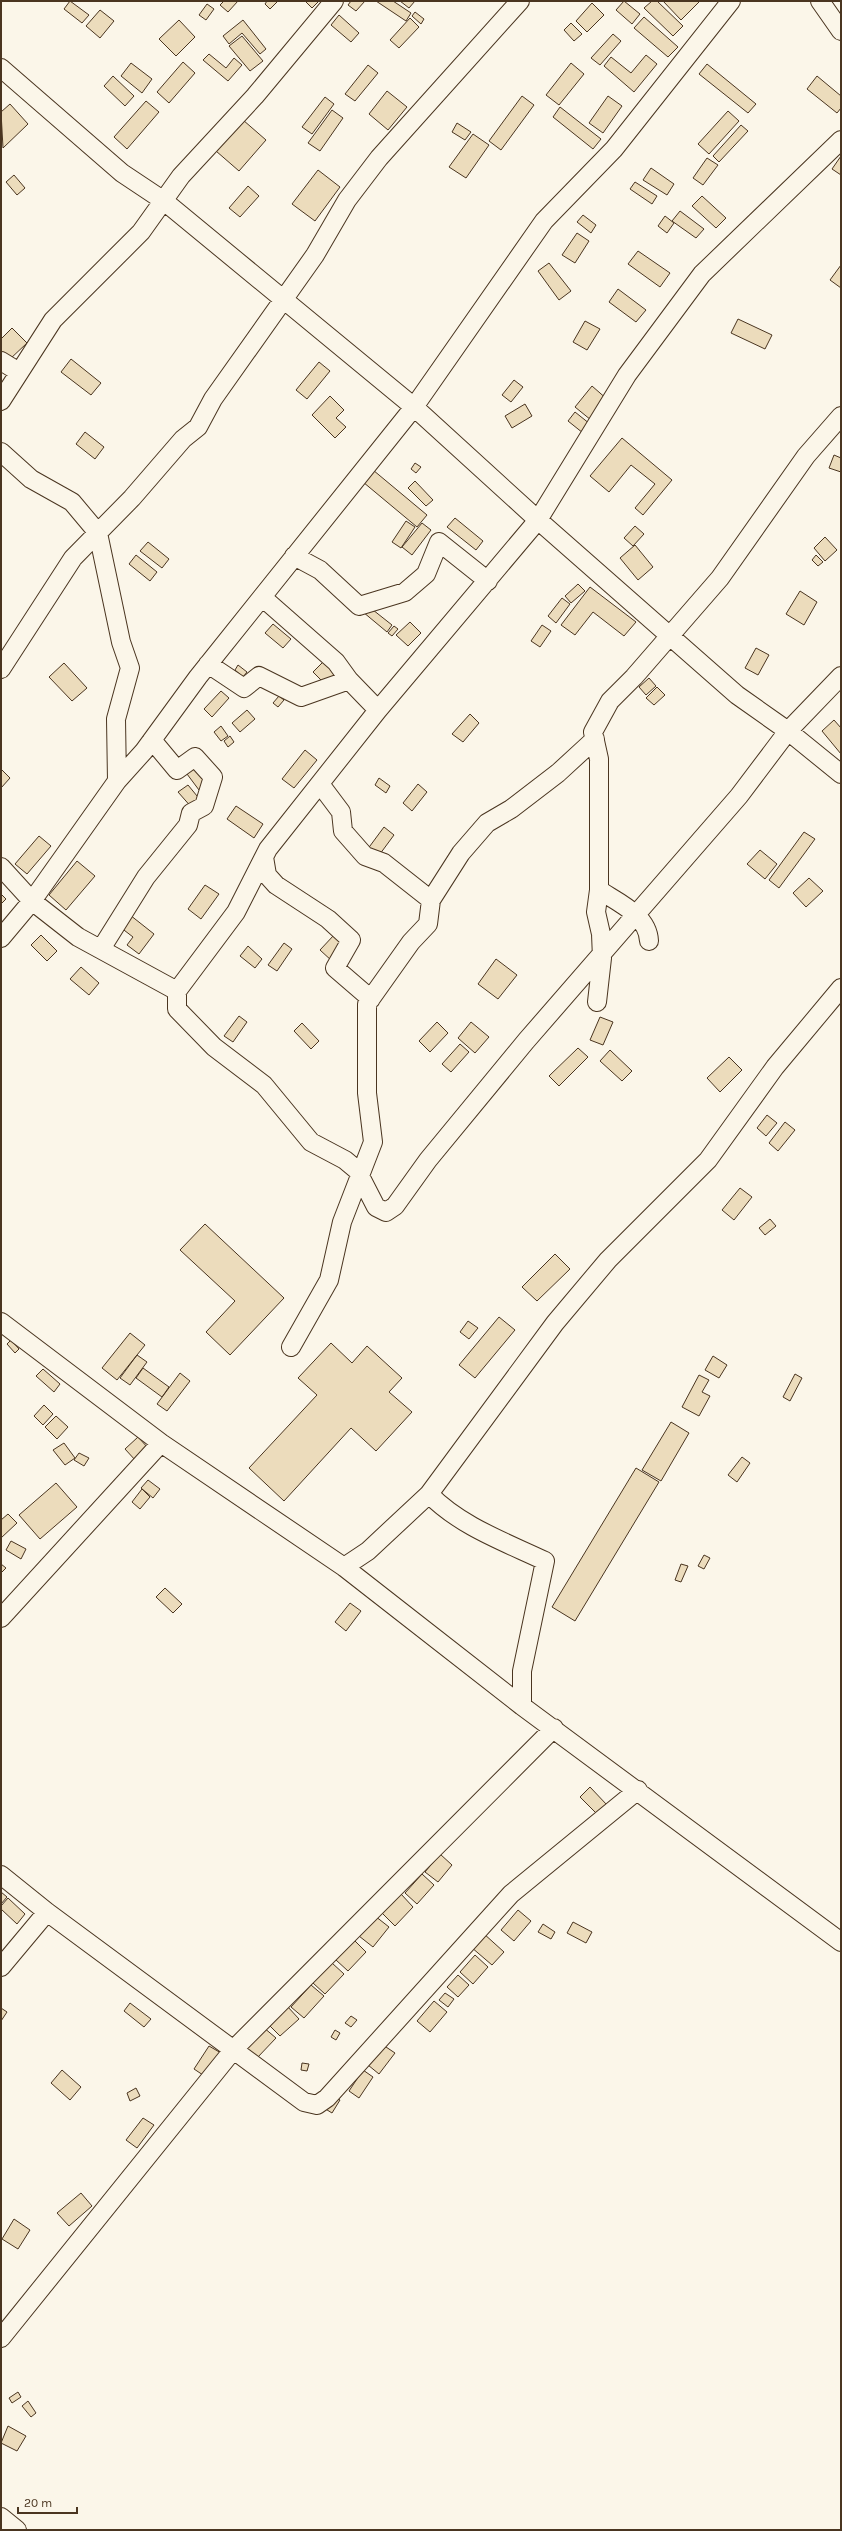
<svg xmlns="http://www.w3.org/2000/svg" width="842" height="2531" viewBox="0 0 842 2531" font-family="Karla,sans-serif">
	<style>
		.building { fill: #ecdcbc; stroke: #4a3520 }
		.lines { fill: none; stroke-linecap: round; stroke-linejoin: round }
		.minor-casing { stroke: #4a3520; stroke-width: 20 }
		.minor { stroke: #fbf6e9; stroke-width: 18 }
	</style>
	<rect width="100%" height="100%" fill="#fbf6e9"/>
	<path class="building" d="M70 1 89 15 82 23 64 9Z
		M224 1H238L228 12 220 5Z
		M267 1H278L270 9 265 4Z
		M305 1H319L312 8Z
		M351 1H365L356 11 348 5Z
		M376 1H393L411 13 406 21Z
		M400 1H415L409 8Z
		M624 1 640 14 632 24 616 10Z
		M652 1H657L683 26 673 36 644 8Z
		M663 1H700L681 20Z
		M592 3 604 15 587 32 576 21Z
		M207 4 214 9 206 20 199 15Z
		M100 10 114 21 100 38 86 26Z
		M415 12 424 19 421 24 412 16Z
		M339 15 359 33 351 42 331 25Z
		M644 17 678 47 668 57 634 28Z
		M410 18 419 27 399 48 390 40Z
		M179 20 195 37 176 56 159 39Z
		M243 20 266 49 260 54 242 33 229 44 223 36Z
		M571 23 582 34 574 41 564 30Z
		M613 34 621 41 600 65 591 58Z
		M242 36 263 61 250 71 229 46Z
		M209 54 226 68 234 58 242 65 228 81 203 60Z
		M646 55 657 64 634 92 604 66 611 57 631 73Z
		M183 62 195 73 169 103 157 92Z
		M131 63 152 79 142 93 121 76Z
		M571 63 584 74 559 105 546 95Z
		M707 64 756 104 748 113 699 74Z
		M368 65 378 73 355 101 345 94Z
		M113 76 134 96 125 106 104 86Z
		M817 76 841 96V108L837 113 807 89Z
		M387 91 407 107 388 130 369 114Z
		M522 96 534 105 501 150 489 141Z
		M608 96 622 106 603 133 589 123Z
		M325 97 334 104 312 134 302 127Z
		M146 101 159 112 127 149 114 137Z
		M10 104 28 124 3 148 1 112Z
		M560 107 601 139 593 149 553 117Z
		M332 110 343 118 320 151 308 143Z
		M728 111 739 121 709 154 698 144Z
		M243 120 266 140 239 171 216 151Z
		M457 123 471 132 465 140 452 132Z
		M741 125 748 131 719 162 713 156Z
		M473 134 489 145 466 178 449 167Z
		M841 156V175L832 169Z
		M707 158 718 165 703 185 693 178Z
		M651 168 674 184 667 195 643 180Z
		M318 170 340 187 315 221 292 204Z
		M14 175 25 188 17 195 6 182Z
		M635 182 657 196 652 204 630 189Z
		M248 186 259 196 240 217 229 208Z
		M702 196 726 218 716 228 692 206Z
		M680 211 704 229 696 238 672 221Z
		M583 215 596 225 591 233 577 222Z
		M665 216 674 223 667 233 658 226Z
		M577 233 589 241 575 263 562 255Z
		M638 251 670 273 660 287 628 264Z
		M549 263 571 291 559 300 538 271Z
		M841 265V288L830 280Z
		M618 289 646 310 636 322 609 302Z
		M738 319 772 335 765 349 731 333Z
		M585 321 600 329 587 350 573 342Z
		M12 328 27 343 9 360 1 352V339Z
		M71 359 101 383 91 395 61 372Z
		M319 362 330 371 307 399 296 390Z
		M514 380 523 387 511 402 502 395Z
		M592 386 608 400 591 420 575 407Z
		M330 396 344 410 336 418 346 427 335 438 312 415Z
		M525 404 532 416 512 428 505 416Z
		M575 412 590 424 583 433 568 421Z
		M85 432 104 447 95 459 76 444Z
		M622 438 672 480 643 515 635 508 655 484 631 465 609 492 590 476Z
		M834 455 841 458V472L829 468Z
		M415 463 421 467 416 473 411 469Z
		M373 470 427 515 417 527 363 482Z
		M415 481 433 500 426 506 408 488Z
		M455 518 483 541 476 550 447 527Z
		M406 521 415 527 401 548 392 542Z
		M422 523 431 530 412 555 402 547Z
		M635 526 644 534 633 546 624 538Z
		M825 537 837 550 825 561 814 548Z
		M148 542 169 559 162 568 140 551Z
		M635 545 653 567 638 580 620 558Z
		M136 555 157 572 150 581 129 564Z
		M816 555 823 562 818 566 812 560Z
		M578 584 585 591 571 603 565 596Z
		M590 587 636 622 624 636 593 612 575 635 561 625Z
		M800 591 817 602 804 625 786 614Z
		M562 598 570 604 556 623 548 616Z
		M368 606 392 625 387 632 363 612Z
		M410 622 421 633 408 646 396 635Z
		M273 624 291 639 283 648 265 633Z
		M542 625 551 631 540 647 531 641Z
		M394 626 398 629 392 636 388 633Z
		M756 648 769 655 758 675 745 668Z
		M325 660 338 673 326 685 313 672Z
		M64 663 87 688 72 701 49 677Z
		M238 665 247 672 243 677 235 670Z
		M649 678 656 686 646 695 639 687Z
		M657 687 665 695 654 705 646 698Z
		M221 691 229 698 212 717 204 709Z
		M279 696 284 700 278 707 273 703Z
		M247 710 255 719 240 732 232 723Z
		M470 714 479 723 463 742 452 734Z
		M834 720 841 728V754L822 731Z
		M221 726 228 736 221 741 214 732Z
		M230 736 234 742 228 747 224 741Z
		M305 750 317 760 294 788 282 779Z
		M193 764 207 784 199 790 184 770Z
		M1 769 10 778 1 788Z
		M379 778 390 786 386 793 375 785Z
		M418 784 427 792 412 811 403 803Z
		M188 785 202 802 193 809 178 792Z
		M236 806 263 824 254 838 227 819Z
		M384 827 394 835 377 858 367 850Z
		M804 832 815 839 779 888 769 880Z
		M39 836 51 846 27 874 15 864Z
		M760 850 777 864 765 879 747 864Z
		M77 861 95 876 66 910 49 895Z
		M809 878 823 891 806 907 793 893Z
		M205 885 219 894 201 919 188 909Z
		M1 894 6 899 1 904Z
		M130 915 154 934 139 954 127 945 133 937 120 927Z
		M41 935 57 951 47 961 31 945Z
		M334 935 346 946 332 961 320 950Z
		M284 943 292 949 277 971 268 965Z
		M248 946 262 959 255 968 240 956Z
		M496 959 517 975 498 999 478 984Z
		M81 967 99 983 89 995 70 979Z
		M239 1016 247 1022 233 1042 224 1036Z
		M600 1017 613 1022 603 1045 590 1040Z
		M437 1022 448 1033 430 1052 419 1041Z
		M471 1022 489 1037 475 1053 458 1038Z
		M302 1023 319 1041 311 1049 294 1031Z
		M460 1044 469 1052 451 1072 442 1064Z
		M578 1048 588 1057 559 1086 549 1076Z
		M610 1050 632 1071 622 1081 600 1061Z
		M729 1057 742 1070 720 1092 707 1078Z
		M767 1115 777 1123 766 1136 757 1128Z
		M785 1122 795 1130 778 1151 769 1143Z
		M740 1188 752 1197 734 1220 722 1210Z
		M770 1219 776 1226 765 1235 759 1228Z
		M205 1224 284 1298 230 1355 206 1332 235 1301 180 1250Z
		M555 1254 570 1269 537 1301 522 1287Z
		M499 1317 515 1330 475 1378 459 1365Z
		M468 1321 478 1328 469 1339 460 1332Z
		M130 1333 145 1345 117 1380 102 1368Z
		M11 1340 19 1349 15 1353 7 1344Z
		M331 1343 352 1363 367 1346 402 1378 389 1392 412 1412 376 1451 351 1428 284 1501 249 1468 317 1395 298 1378Z
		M137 1355 147 1362 130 1385 120 1378Z
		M713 1356 727 1365 719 1378 705 1370Z
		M143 1368 169 1387 162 1397 136 1378Z
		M43 1369 60 1384 54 1392 36 1376Z
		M180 1373 190 1381 167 1411 157 1404Z
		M795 1374 802 1378 790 1401 783 1397Z
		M699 1375 709 1380 702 1392 710 1396 699 1416 682 1407Z
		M44 1405 53 1414 43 1425 34 1416Z
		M56 1416 68 1427 57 1439 45 1427Z
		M671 1422 689 1433 661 1481 642 1470Z
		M138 1437 149 1449 136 1461 125 1449Z
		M64 1443 75 1458 65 1465 53 1450Z
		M79 1453 89 1458 84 1466 74 1460Z
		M742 1457 750 1463 737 1482 728 1475Z
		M636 1468 659 1482 575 1621 552 1607Z
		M148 1480 160 1489 153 1498 141 1488Z
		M56 1483 77 1507 40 1539 19 1515Z
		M142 1489 150 1497 140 1509 132 1502Z
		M8 1514 17 1523 1 1538V1520Z
		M11 1541 26 1549 21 1559 6 1550Z
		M704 1555 710 1558 704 1569 698 1566Z
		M1 1564 6 1568 1 1573Z
		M681 1564 688 1566 681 1582 675 1580Z
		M165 1588 182 1604 173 1613 156 1597Z
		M350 1603 361 1611 346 1631 335 1622Z
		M590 1787 607 1805 597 1814 580 1797Z
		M440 1854 452 1865 438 1882 425 1872Z
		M422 1874 434 1885 417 1904 405 1893Z
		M1 1892 7 1897 1 1904Z
		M401 1894 413 1907 395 1926 382 1913Z
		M8 1898 25 1914 17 1924 1 1909V1906Z
		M518 1910 531 1921 514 1941 501 1930Z
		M375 1916 389 1927 373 1947 359 1936Z
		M573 1922 592 1932 586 1943 567 1933Z
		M543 1924 555 1932 551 1939 538 1932Z
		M483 1933 504 1952 492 1965 471 1947Z
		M354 1940 366 1952 348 1971 336 1960Z
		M475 1955 488 1967 473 1984 460 1972Z
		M332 1963 344 1974 325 1994 313 1983Z
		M458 1975 469 1985 458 1997 447 1987Z
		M311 1985 324 1996 304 2018 291 2007Z
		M445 1993 454 1999 448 2007 439 2000Z
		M434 2001 447 2012 430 2032 417 2021Z
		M130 2003 151 2019 144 2027 124 2011Z
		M287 2006 299 2019 280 2036 268 2024Z
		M1 2008 7 2012 1 2021Z
		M351 2016 357 2020 351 2027 345 2023Z
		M263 2027 276 2038 257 2058 245 2047Z
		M335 2030 340 2033 336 2040 331 2037Z
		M383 2045 395 2053 379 2074 368 2065Z
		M209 2046 221 2053 206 2077 194 2069Z
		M302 2063 309 2064 307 2071 301 2070Z
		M62 2070 81 2087 70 2100 51 2083Z
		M363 2070 373 2077 359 2098 349 2091Z
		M136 2088 140 2096 130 2101 127 2093Z
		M332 2095 340 2100 332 2113 324 2108Z
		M143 2118 154 2125 137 2148 126 2140Z
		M81 2193 92 2206 69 2226 57 2213Z
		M14 2219 30 2230 18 2249 2 2239Z
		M18 2392 21 2397 12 2403 9 2398Z
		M28 2401 36 2413 31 2417 22 2406Z
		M8 2426 26 2436 17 2451 1 2443Z"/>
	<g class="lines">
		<g class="minor-casing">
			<path id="minor" d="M820 1 841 31
				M1 68 122 173 164 201 414 407 538 520 737 695 788 731 841 774
				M1 361 19 372
				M1 401 53 320 141 232 181 176 255 96 334 1
				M1 452 31 479 72 502 98 533 121 642 130 668 116 719 117 781
				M294 556 320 570 359 606 405 592 426 574 439 542 488 581
				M262 597 336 662 349 680 378 710
				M208 664 244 688 259 676 301 697 349 680
				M1 669 73 558 132 498 183 439 198 427 213 399 315 255 347 200 379 158 520 1
				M320 784 341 812 343 831 365 856 384 863 431 900
				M264 857 267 875 276 885 328 919 351 940 335 968 371 999
				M1 867 32 901 78 937 177 991V1009L214 1047 264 1085 311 1142 345 1160 357 1170 376 1207 386 1212 395 1206 428 1160 526 1041 739 796 788 731 841 676
				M1 938 32 901 117 781 144 751 198 677 414 407 544 221 614 149 731 1
				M649 941C648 915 617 902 599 890V759L593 732 610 701 634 677 720 578 806 456 841 416
				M101 949 146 877 188 825 191 813 204 806 213 777 195 757 177 770 152 740
				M177 991 236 912 268 849 378 710 538 520 627 375 702 274 841 140
				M597 1002 602 958 601 934 596 912 599 890
				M1 1322 161 1443 344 1567 522 1706 841 1942
				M291 1347 329 1280 342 1222 373 1142 367 1093V1004L411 942 428 924 431 900 461 853 487 823 511 809 558 773 595 739
				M429 1494C460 1526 505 1542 545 1561L522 1671V1706
				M344 1567 368 1551 429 1494 555 1323 608 1260 708 1160 775 1067 841 988
				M1 1618 161 1443
				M1 1875 47 1912 304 2102 317 2105 327 2098 511 1894 638 1790
				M1 1967 47 1912
				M1 2338 234 2049 554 1728
				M1 2517 17 2530"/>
		</g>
		<use href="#minor" class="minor"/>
	</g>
	<rect width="842" height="2531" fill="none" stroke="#4a3520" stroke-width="4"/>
	<path d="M18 2507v6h59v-6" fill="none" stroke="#4a3520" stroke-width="2"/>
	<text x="24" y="2507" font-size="12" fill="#4a3520" stroke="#fbf6e9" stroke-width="3" paint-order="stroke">20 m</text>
</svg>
